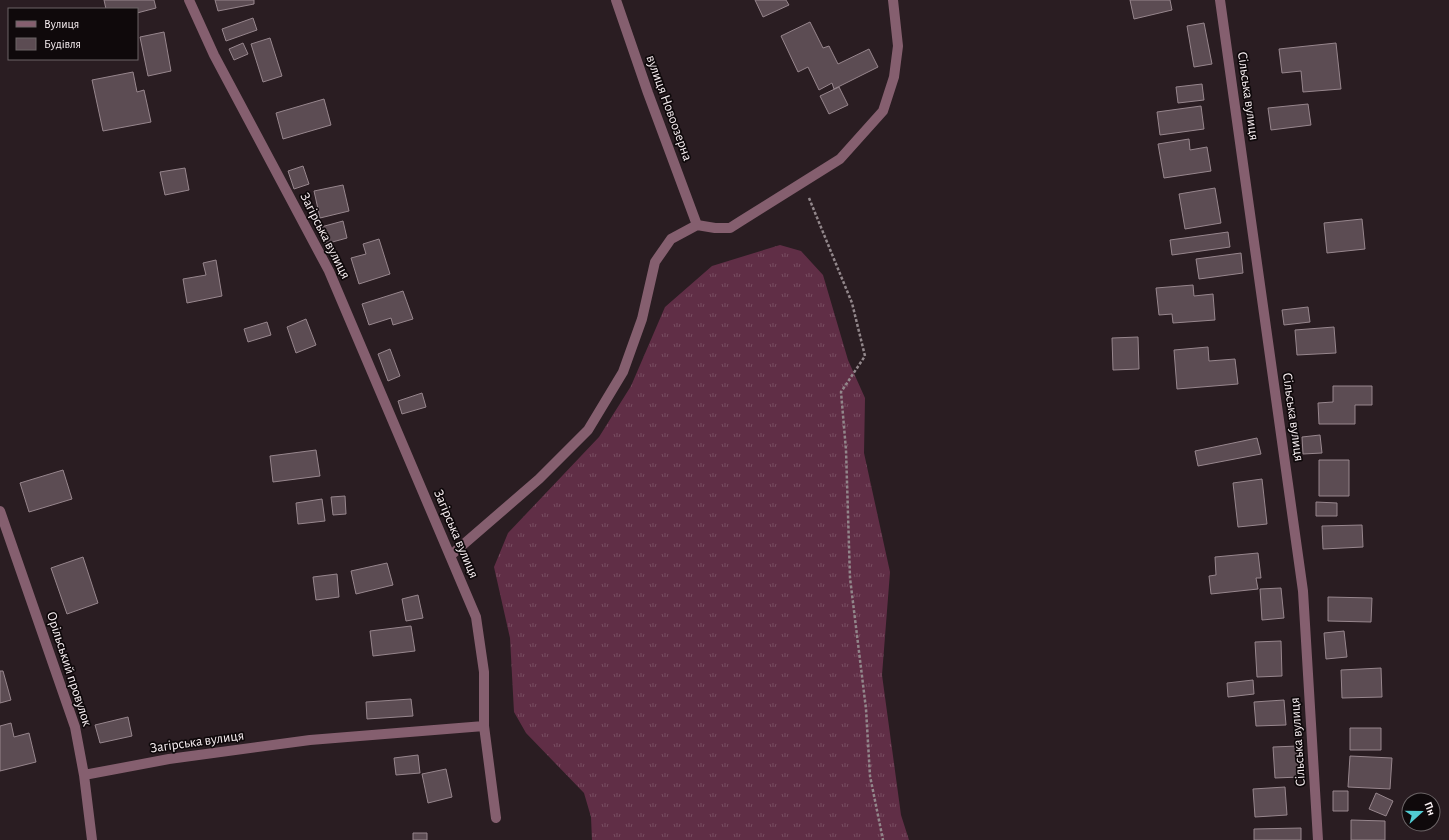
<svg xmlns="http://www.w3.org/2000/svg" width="1449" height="840" viewBox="0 0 1449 840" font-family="'Alegreya Sans',sans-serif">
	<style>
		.grass { fill: url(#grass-tufts) }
		.building { fill: #5c4c53; stroke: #97868d }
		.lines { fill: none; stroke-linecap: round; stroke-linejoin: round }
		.path { stroke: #92878b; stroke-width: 2.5; stroke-dasharray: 3 2; stroke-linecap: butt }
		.minor { stroke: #855f6f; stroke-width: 10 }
		.labels { text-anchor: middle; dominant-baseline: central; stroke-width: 3.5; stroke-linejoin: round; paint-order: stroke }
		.street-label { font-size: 14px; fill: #f8eff2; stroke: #0f090b }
	</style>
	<defs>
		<pattern id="grass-tufts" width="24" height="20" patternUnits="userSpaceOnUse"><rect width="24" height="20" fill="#602e46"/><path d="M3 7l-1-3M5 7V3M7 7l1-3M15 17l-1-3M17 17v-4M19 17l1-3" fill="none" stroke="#784d61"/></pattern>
	</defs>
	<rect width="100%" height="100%" fill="#2a1d22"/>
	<path class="grass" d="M780 245 801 251 823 275 848 360 865 398 864 453 890 572 882 675 901 815 909 840H592L591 817 584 793 526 733 514 712 510 638 494 567 508 533 599 437 631 386 665 307 712 266Z"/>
	<path class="building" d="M104 0H154L156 8 137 13V9H106Z
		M215 0H254V4L218 11Z
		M755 0H786L789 5 763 17Z
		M1130 0H1170L1172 10 1134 19Z
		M253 18 257 30 226 41 222 29Z
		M810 22 823 48 829 46 838 64 869 49 878 67 834 89 832 83 819 90 808 67 798 72 781 36Z
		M1204 23 1212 64 1194 67 1187 26Z
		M164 32 171 71 148 76 140 37Z
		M270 38 282 76 263 82 251 44Z
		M243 43 248 54 234 60 229 49Z
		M1336 43 1341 89 1303 92 1301 71 1282 73 1279 49Z
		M133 72 137 92 144 90 151 122 103 131 92 80Z
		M1202 84 1204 100 1178 103 1176 87Z
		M839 87 848 105 829 114 820 96Z
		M324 99 331 125 283 139 276 113Z
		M1308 104 1311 125 1271 130 1268 108Z
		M1201 106 1204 129 1160 135 1157 112Z
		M1189 139 1190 150 1207 147 1211 171 1164 178 1158 144Z
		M303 166 309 184 294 189 288 171Z
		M185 168 189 190 165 195 160 172Z
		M343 185 349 211 320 218 314 191Z
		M1215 188 1221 223 1185 229 1179 194Z
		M1362 219 1365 249 1327 253 1324 223Z
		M343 221 347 238 325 244 321 227Z
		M1228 232 1230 247 1172 255 1170 240Z
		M379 239 390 274 359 284 351 258 366 254 363 244Z
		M1241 253 1243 273 1199 279 1196 259Z
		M216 260 222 296 187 303 183 279 206 275 203 263Z
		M1193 285 1194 296 1213 294 1215 320 1173 323 1172 314 1159 315 1156 288Z
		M403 291 413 319 393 325 391 318 369 325 362 304Z
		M1308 307 1310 322 1284 325 1282 310Z
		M306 319 316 345 296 353 287 327Z
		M267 322 271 335 248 342 244 329Z
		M1334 327 1336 353 1297 355 1295 330Z
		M1138 337 1139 369 1113 370 1112 338Z
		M1208 347 1209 361 1235 359 1238 384 1177 389 1174 350Z
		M390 349 400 376 388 381 378 354Z
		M1333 386H1372V405H1355V424H1319L1318 403 1333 402Z
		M422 393 426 407 402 414 398 401Z
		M1320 435 1322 453 1303 454 1302 437Z
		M1257 438 1261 454 1198 466 1195 451Z
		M316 450 320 476 273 482 270 456Z
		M1319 460H1349V496H1319Z
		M63 470 72 499 29 512 20 483Z
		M1262 479 1267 524 1238 527 1233 483Z
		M345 496 346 514 333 515 331 497Z
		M322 499 325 521 298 524 296 503Z
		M1316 502 1337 503V516H1316Z
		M1362 525 1363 547 1323 549 1322 526Z
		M1258 553 1261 578H1256L1258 589 1211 594 1209 576 1216 575 1215 557Z
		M83 557 98 603 67 614 51 568Z
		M387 563 393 585 356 594 351 571Z
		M337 574 339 597 316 600 313 577Z
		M1281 588 1284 618 1262 620 1260 589Z
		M418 595 423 618 406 621 402 599Z
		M1328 597 1372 598 1371 622 1328 621Z
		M411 626 415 651 373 656 370 631Z
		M1344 631 1347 657 1326 659 1324 633Z
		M1281 641 1282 676 1257 677 1255 642Z
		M1381 668 1382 697 1342 698 1341 670Z
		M0 671H3L11 700 0 703Z
		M1253 680 1254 694 1228 697 1227 683Z
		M411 699 413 716 367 719 366 702Z
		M1284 700 1286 725 1256 726 1254 702Z
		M128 717 132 736 100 743 95 725Z
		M11 723 14 737 29 733 36 762 0 771V726Z
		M1350 728H1381V750H1350Z
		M1298 746 1300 777 1275 778 1273 747Z
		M418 755 420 773 396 775 394 758Z
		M1350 756 1392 758 1390 789 1348 787Z
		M446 769 452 797 428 803 422 774Z
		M1285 787 1287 815 1255 817 1253 789Z
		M1333 791H1348V811H1333Z
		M1376 793 1393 801 1386 816 1369 809Z
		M1351 820 1385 821V840H1351Z
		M1301 828V840H1254V829Z
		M413 833H427V840H413Z"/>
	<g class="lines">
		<path class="path" d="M809 198 852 303 865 356 841 392 846 450 850 578 866 709 870 776 883 840"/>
		<path class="minor" d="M189 0 214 55 329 271 476 617 484 672V726L496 818
			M616 0 648 93 697 225
			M1220 0 1303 591 1318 840
			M0 511 75 727 84 775 92 840
			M450 556 539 479 588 430 623 372 642 319 655 262 671 239 697 225 715 228H730L741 221 840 159 883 111 894 77 898 46 893 0
			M84 775 169 759 310 740 484 726"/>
	</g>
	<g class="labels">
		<g class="street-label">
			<text transform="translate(1248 96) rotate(82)">Сільська вулиця</text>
			<text transform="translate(669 108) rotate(70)">вулиця Новоозерна</text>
			<text transform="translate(325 236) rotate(63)">Загірська вулиця</text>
			<text transform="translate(1293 417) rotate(82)">Сільська вулиця</text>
			<text transform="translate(456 534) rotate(67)">Загірська вулиця</text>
			<text transform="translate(69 669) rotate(72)">Орільський провулок</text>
			<text transform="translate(197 742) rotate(-8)">Загірська вулиця</text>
			<text transform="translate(1298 742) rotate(-94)">Сільська вулиця</text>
		</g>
	</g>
	<rect x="8" y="8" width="130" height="52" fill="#0f090b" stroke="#6c6567"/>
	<rect x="16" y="21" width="20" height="6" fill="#855f6f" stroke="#6c6567"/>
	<text x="44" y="28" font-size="12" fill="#f8eff2">Вулиця</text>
	<rect x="16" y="38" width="20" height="12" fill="#5c4c53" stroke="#6c6567"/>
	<text x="44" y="48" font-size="12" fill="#f8eff2">Будівля</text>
	<g transform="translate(1421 812) rotate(69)"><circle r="19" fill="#0f090b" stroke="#6c6567"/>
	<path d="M0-3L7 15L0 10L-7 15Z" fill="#51ccd4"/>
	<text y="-6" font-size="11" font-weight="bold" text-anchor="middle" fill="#f8eff2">Пн</text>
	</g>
</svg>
